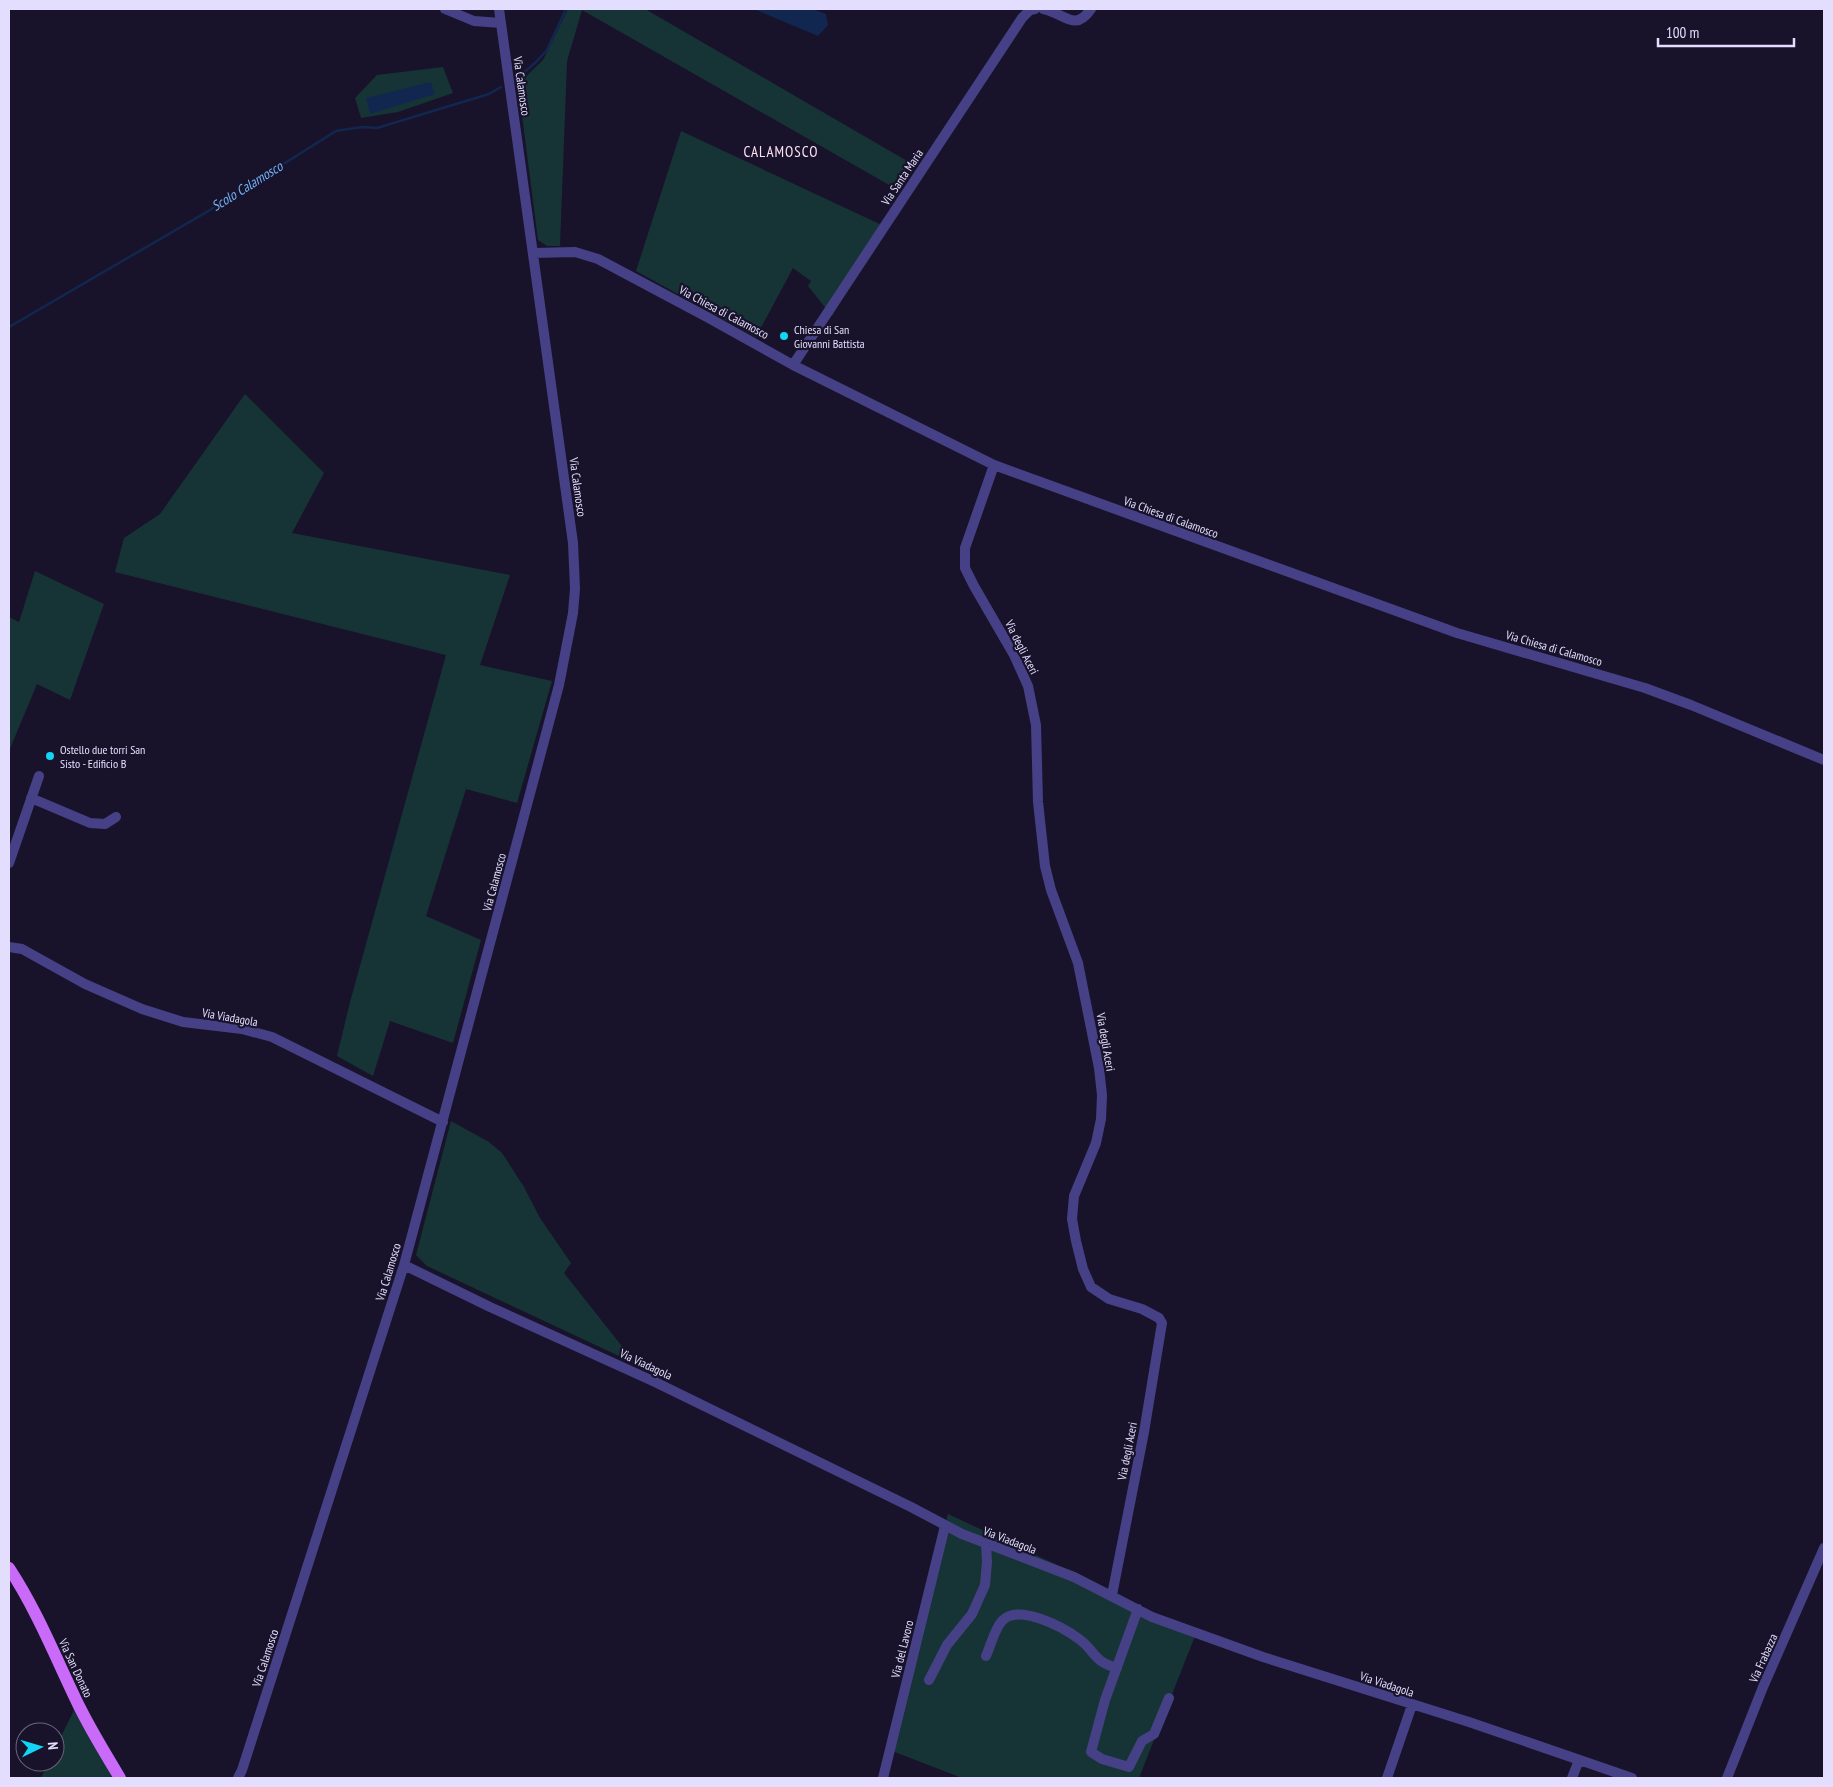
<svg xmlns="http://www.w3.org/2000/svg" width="1833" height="1787" viewBox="0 0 1833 1787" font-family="'PT Sans Narrow',sans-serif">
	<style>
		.green { fill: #163435 }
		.water { fill: #12274f }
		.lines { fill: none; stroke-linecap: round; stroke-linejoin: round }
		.stream { stroke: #12274f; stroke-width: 2.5 }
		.minor { stroke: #464087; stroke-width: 10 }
		.major { stroke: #c96af8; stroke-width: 12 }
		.poi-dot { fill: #13d4f4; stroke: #18132b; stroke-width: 2 }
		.labels { text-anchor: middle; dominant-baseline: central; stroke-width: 4.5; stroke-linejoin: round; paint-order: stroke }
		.street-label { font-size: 12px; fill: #e3defd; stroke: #18132b }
		.poi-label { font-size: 12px; fill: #e3defd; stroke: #18132b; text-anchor: start }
		.water-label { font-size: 14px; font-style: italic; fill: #71b4f8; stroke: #18132b }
		.quarter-label { font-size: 15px; letter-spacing: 1px; fill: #fee0f1; stroke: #18132b }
	</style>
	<rect width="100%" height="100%" fill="#18132b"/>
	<path class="green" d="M568 9H645L914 165 898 190 582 10 567 61 560 246H547L538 240 518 84 543 60Z
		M443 67 453 93 398 112 361 118 355 98 377 75Z
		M681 131 886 227 832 316 808 286 811 281 793 268 756 337 636 271Z
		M245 394 324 473 292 533 510 575 480 665 552 681 517 803 466 789 426 916 481 940 453 1043 390 1021 373 1076 337 1056 350 1002 446 655 115 572 124 538 160 514Z
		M35 571 104 604 70 700 37 684 9 751V617L19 622Z
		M451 1121 489 1142 502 1153 524 1187 540 1218 571 1263 564 1273 636 1364 427 1266 416 1255Z
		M948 1514 1117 1593 1153 1613 1197 1631 1139 1778H962L887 1749Z
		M74 1710 110 1773 113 1778H41L49 1762H55V1749Z"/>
	<path class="water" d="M754 9H812L826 14 828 25 818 36Z
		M431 82 435 94 370 114 366 98Z"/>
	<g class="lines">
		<path class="stream" d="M515 80 536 62 547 50 566 9
			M9 327 210 210 336 131 362 127 377 128 489 94 501 87"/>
		<path class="minor" d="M445 9 474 21 501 23
			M1043 9C1065 13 1074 33 1091 9
			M533 253 575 252 598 259 707 317 793 365 994 465 1457 633 1645 688 1691 705 1824 760
			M793 365 1022 18 1030 10 1035 9
			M994 465 965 548V568L974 586 1014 655 1028 686 1036 725 1038 802 1045 866 1051 890 1078 963 1099 1068 1102 1095 1101 1119 1096 1143 1074 1196 1072 1219 1076 1241 1083 1269 1091 1287 1109 1299 1142 1309 1159 1318 1162 1323 1144 1432 1112 1595
			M31 798 90 823 105 824 116 817
			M9 863 39 776
			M9 947 22 949 85 984 142 1009 183 1022 242 1029 272 1037 443 1122
			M404 1265 490 1307 655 1382 911 1507 962 1534 1074 1577 1152 1617 1263 1657 1469 1722 1632 1778
			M1138 1609 1105 1700 1091 1752 1102 1759 1129 1767 1142 1741 1154 1734 1169 1698
			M986 1656C991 1645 994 1630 1002 1621 1018 1603 1063 1627 1079 1639 1096 1651 1092 1661 1117 1668
			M929 1680 947 1645 972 1614 985 1585 987 1562 986 1544
			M238 1778 242 1770 404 1265 559 685 573 613 575 589 573 543 499 9
			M883 1778 945 1526
			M1387 1778 1412 1705
			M1572 1778 1579 1760
			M1727 1778 1763 1687 1824 1548"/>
		<path class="major" d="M9 1568C38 1612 57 1661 80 1708 92 1732 106 1755 120 1778"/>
	</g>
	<g class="poi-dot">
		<circle cx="784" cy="336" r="5"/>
		<circle cx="50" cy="756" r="5"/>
	</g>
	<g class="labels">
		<g class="street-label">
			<text transform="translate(522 86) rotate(82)">Via Calamosco</text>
			<text transform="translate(902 177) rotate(-56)">Via Santa Maria</text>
			<text transform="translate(724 312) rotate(28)">Via Chiesa di Calamosco</text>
			<text transform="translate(578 487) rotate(82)">Via Calamosco</text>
			<text transform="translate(1171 517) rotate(20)">Via Chiesa di Calamosco</text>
			<text transform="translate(1022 647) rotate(63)">Via degli Aceri</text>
			<text transform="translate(1554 648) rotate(16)">Via Chiesa di Calamosco</text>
			<text transform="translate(494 882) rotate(-75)">Via Calamosco</text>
			<text transform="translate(230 1017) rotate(10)">Via Viadagola</text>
			<text transform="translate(1106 1042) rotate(80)">Via degli Aceri</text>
			<text transform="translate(388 1272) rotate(-73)">Via Calamosco</text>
			<text transform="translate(646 1364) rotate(25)">Via Viadagola</text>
			<text transform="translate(1127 1451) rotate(-79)">Via degli Aceri</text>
			<text transform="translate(1010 1540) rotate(21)">Via Viadagola</text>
			<text transform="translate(902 1649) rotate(-76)">Via del Lavoro</text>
			<text transform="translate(265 1658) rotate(-72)">Via Calamosco</text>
			<text transform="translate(1763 1658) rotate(-66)">Via Frabazza</text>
			<text transform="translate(76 1668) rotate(65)">Via San Donato</text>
			<text transform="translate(1387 1684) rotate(18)">Via Viadagola</text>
		</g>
		<g class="poi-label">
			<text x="794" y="329">Chiesa di San<tspan x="794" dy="14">Giovanni Battista</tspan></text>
			<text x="60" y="749">Ostello due torri San<tspan x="60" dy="14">Sisto - Edificio B</tspan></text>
		</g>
		<g class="water-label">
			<text transform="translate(247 186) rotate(-32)">Scolo Calamosco</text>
		</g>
		<g class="quarter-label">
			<text x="781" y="151">CALAMOSCO</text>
		</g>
	</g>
	<rect width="1833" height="1787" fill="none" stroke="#e3defd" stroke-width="20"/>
	<g transform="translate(40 1747) rotate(85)"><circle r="24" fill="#18132b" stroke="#69647f"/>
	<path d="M0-4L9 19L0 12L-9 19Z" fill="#13d4f4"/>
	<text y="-8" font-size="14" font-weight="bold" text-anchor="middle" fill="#e3defd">N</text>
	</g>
	<path d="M1658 38v8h136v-8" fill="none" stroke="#e3defd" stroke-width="2.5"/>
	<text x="1666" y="38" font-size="15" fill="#e3defd" stroke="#18132b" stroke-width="4" paint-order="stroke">100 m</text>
</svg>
